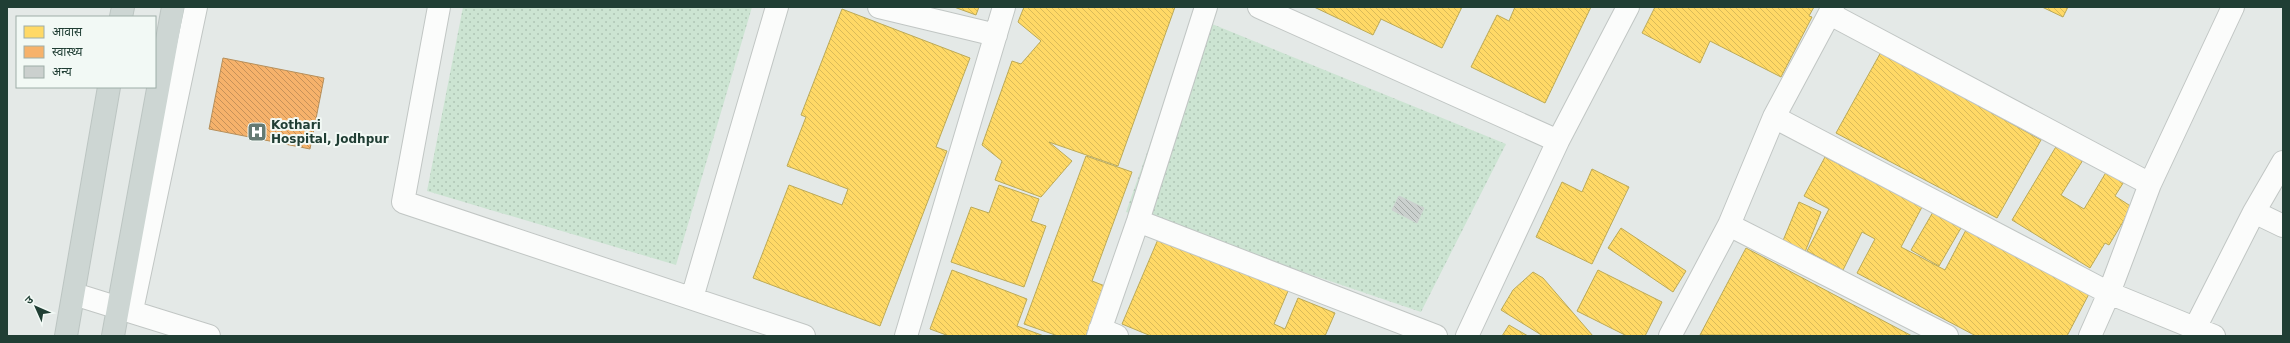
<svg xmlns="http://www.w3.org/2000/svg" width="2290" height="343" viewBox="0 0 2290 343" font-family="'DejaVu Sans','Noto Sans Devanagari',sans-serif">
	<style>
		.park { fill: url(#park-dots) }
		.homes { fill: url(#homes-back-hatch); stroke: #bcaa57 }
		.health { fill: url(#health-back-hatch); stroke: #b68f5a }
		.building { fill: url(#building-back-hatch); stroke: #ccd2d0 }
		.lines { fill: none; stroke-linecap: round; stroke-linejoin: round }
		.minor-casing { stroke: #c1c6c4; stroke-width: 24 }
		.major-casing { stroke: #bcc5c2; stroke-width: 24 }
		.minor { stroke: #fbfcfb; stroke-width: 22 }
		.major { stroke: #cdd6d3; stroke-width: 22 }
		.labels { text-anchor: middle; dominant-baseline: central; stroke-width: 4; stroke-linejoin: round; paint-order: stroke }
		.poi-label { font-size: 12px; font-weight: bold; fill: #203e34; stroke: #f2f9f5; text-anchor: start }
	</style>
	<defs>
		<pattern id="park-dots" width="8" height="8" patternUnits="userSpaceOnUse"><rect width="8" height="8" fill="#cce4d2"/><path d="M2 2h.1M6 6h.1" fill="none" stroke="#afc5b5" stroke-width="1.8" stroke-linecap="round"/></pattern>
		<pattern id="homes-back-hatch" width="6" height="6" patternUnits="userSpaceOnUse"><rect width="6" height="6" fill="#ffd966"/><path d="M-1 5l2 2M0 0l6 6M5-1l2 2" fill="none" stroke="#dabb59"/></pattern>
		<pattern id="health-back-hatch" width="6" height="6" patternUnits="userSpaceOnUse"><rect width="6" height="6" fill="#f6b26b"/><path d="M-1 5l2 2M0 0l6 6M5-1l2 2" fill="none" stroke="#c79259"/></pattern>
		<pattern id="building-back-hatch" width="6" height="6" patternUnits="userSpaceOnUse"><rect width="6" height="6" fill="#cbd0ce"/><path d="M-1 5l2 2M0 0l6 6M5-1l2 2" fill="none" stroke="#a4aaa8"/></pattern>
	</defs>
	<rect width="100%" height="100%" fill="#e4e9e7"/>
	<path class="park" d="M463 7H752L676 265 427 191Z
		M1195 17 1506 144 1421 312 1126 212Z"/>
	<path class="homes" d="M954 7H979L976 15Z
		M1024 7H1175L1118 166 1049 142 1072 161 1041 197 995 180 1002 161 982 145 1012 61 1021 64 1041 41 1018 22Z
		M1314 7H1462L1442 48 1381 19 1373 35Z
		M1515 7H1591L1545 103 1471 67 1497 15 1509 21Z
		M1655 7H1814L1809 16 1812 17 1781 77 1710 41 1700 63 1642 33Z
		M2042 7H2068L2063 17Z
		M842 9 970 58 936 147 947 151 880 326 753 278 789 185 842 205 848 189 787 166 806 117 801 115Z
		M1881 52 2041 140 1997 218 1836 133Z
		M2057 145 2083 160 2061 195 2084 209 2108 169 2125 180 2115 196 2132 207 2109 245 2105 243 2090 268 2012 220Z
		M1086 156 1132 172 1092 281 1105 286 1086 336H1058L1024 324Z
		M1825 157 1922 207 1901 247 1945 270 1967 228 2090 292 2067 336H1976L1857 273 1875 239 1862 232 1843 270 1807 251 1829 209 1804 196Z
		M1592 169 1629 187 1592 264 1536 237 1562 182 1582 192Z
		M999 185 1039 199 1031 221 1046 226 1024 287 951 262 971 207 989 213Z
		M1799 202 1821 212 1805 252 1782 243Z
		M1933 212 1961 228 1939 266 1911 250Z
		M1621 228 1686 271 1673 292 1608 248Z
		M1159 237 1288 291 1274 324 1285 329 1298 298 1335 313 1325 336H1151L1122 324Z
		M1746 248 1912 336 1700 335Z
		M952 270 1027 299 1017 326 1044 336H949L930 329Z
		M1598 270 1662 302 1645 336H1627L1577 311Z
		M1533 272 1543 278 1593 336H1543L1501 310 1513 290Z
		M1509 325 1528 336H1502Z"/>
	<path class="health" d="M223 58 324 78 310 149 209 129Z"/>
	<path class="building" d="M1399 196 1424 208 1417 223 1392 210Z"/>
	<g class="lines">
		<g class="minor-casing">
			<path id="minor" d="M439 7 403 202 804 336
				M879 7 996 35
				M1259 7 1558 141
				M1830 14 2150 184
				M1774 117 2109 293 2214 336
				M2254 212 2283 226
				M1138 221 1436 336
				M1729 225 1947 336
				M74 294 209 336
				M692 298 777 7
				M132 310 196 7
				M1100 329 1117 336
				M906 336 1004 7
				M1098 336 1138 221 1206 7
				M1467 336 1558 141 1628 7
				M1670 336 1729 225 1774 117 1833 7
				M2090 336 2109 293 2150 184 2233 7
				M2191 336 2254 212 2283 162"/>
		</g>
		<g class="major-casing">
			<path id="major" d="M121 17 123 7
				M66 336 109 87
				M113 336 173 7"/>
		</g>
		<use href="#minor" class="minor"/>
		<use href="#major" class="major"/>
	</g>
	<defs>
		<g id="hospital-square" transform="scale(1)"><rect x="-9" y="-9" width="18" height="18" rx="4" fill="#657a73" stroke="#f2f9f5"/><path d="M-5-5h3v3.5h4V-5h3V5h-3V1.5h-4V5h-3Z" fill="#fff"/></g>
	</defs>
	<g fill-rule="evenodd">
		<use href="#hospital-square" x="257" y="132"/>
	</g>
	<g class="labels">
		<g class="poi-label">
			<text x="271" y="125">Kothari<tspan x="271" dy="14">Hospital, Jodhpur</tspan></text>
		</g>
	</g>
	<rect width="2290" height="343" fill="none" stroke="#203e34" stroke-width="16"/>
	<rect x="16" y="16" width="140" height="72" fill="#f2f9f5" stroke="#9eaea8"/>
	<rect x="24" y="26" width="20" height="12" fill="#ffd966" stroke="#9eaea8"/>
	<text x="52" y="36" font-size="12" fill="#203e34">आवास</text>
	<rect x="24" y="46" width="20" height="12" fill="#f6b26b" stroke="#9eaea8"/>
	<text x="52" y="56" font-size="12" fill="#203e34">स्वास्थ्य</text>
	<rect x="24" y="66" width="20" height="12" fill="#cbd0ce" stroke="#9eaea8"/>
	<text x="52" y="76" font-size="12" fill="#203e34">अन्य</text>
	<g transform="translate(36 307) rotate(315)" stroke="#f2f9f5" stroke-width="3" paint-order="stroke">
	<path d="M0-3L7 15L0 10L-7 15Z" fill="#203e34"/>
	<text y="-6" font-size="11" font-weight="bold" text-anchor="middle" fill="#203e34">उ</text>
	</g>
</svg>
